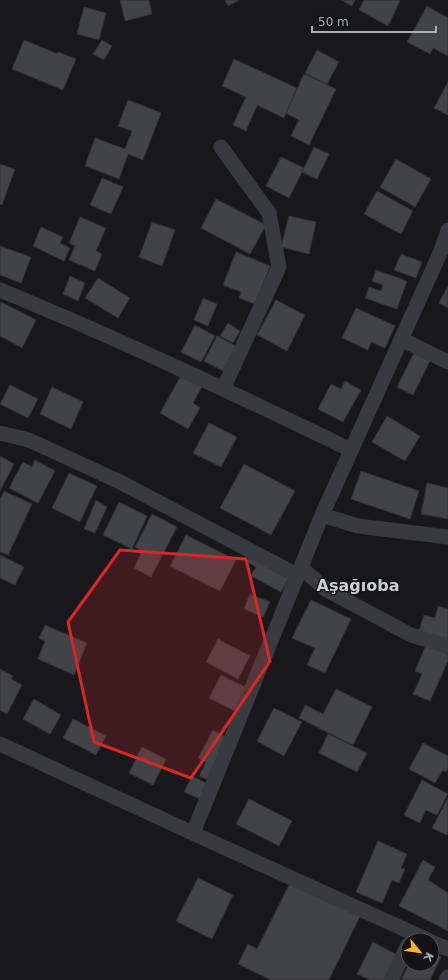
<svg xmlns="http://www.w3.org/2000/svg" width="448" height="980" viewBox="0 0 448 980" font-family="'DejaVu Sans',sans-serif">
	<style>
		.building { fill: #424347; stroke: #323236 }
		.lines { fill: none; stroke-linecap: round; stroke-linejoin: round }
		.minor { stroke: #383a40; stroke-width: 15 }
		.marked { fill: #d62828; fill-opacity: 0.2; stroke: #d62828; stroke-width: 3; stroke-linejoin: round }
		.labels { text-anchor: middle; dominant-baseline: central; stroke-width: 3; stroke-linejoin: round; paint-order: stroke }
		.quarter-label { font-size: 16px; font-weight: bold; fill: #caced7; stroke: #131315 }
	</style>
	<rect width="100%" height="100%" fill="#18181a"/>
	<path class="building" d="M120 0H149L152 14 125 21Z
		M225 0H239L228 6Z
		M341 0H355L352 6Z
		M364 0H398L400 1 388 26 359 10Z
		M427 6 448 18V56L433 48 430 54 407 42Z
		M84 7 106 13 99 40 77 34Z
		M24 40 58 54V52L76 59 63 90 12 69Z
		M102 40 112 46 104 60 93 54Z
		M317 50 339 62 327 84 305 73Z
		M234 59 297 88 284 118 257 105 246 131 233 125 246 97 222 86Z
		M304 74 336 89 309 145 291 136 299 120 286 113Z
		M448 82V115L434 108Z
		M128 100 161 113 143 160 128 154 119 179 85 166 95 138 125 149 132 131 118 126Z
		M314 147 329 154 317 179 302 172Z
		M281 157 304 168 289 198 266 186Z
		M396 159 431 179 415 207 380 187Z
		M0 164 15 169 2 205 0 204Z
		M102 178 123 187 111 214 90 205Z
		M377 191 413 211 401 234 364 214Z
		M216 199 266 225 250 254 201 228Z
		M289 216 316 222 309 254 281 247Z
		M80 217 106 228 96 251 102 254 95 271 69 260 75 246 69 243Z
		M152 222 175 230 162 266 139 257Z
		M41 227 63 237 60 243 70 248 64 261 33 246Z
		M0 246 31 257 21 283 0 275Z
		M236 252 270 266 255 304 239 298 241 292 223 285Z
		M401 254 422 262 416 278 394 270Z
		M376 270 407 281 397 309 365 298 369 287 381 291 383 285 372 281Z
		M70 276 85 283 78 301 63 294Z
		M98 278 130 298 118 318 85 298Z
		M448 286V308L439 303Z
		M203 298 217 304 208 326 194 320Z
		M276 300 305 315 287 351 257 335Z
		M1 302 36 320 22 348 0 336V305Z
		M356 308 395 326 385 348 371 342 368 350 342 338Z
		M228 323 240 331 233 343 220 336Z
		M195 325 215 336 201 362 181 352Z
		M217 336 236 346 223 371 204 361Z
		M414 353 430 361 413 395 397 387Z
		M182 374 203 385 193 403 200 408 188 429 160 413Z
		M345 381 361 390 343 422 318 409 331 384 341 389Z
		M10 385 38 399 28 418 0 404Z
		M52 387 83 402 71 429 40 414Z
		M387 416 420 436 405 461 372 442Z
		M209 423 237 437 221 467 193 453Z
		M0 456 14 464 0 491Z
		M35 460 55 471 38 503 9 488 23 462 32 467Z
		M244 464 295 491 271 535 220 508Z
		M361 471 419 491 410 519 351 499Z
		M69 473 97 486 80 522 52 508Z
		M427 483 448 488V519L421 514Z
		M4 491 32 504 8 555 0 552V499Z
		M96 500 107 507 95 533 84 529Z
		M119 502 147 516 132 549 103 535Z
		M152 514 177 527 151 577 134 568 142 551 135 547Z
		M186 535 236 560 220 591 170 566Z
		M251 553 291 574 281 592 251 576 256 567 247 562Z
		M0 555 24 567 15 585 0 578Z
		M250 594 270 602 263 617 244 609Z
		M311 600 351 619 325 673 307 665 315 648 292 638Z
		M438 606 448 609V637L447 642 418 634 424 615 435 618Z
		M45 625 87 643 74 675 38 659 45 641 39 638Z
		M218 639 250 656 238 679 206 662Z
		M426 645 448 654V661L430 701 413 694 422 674 415 671Z
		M0 669 13 676 11 679 22 685 7 714 0 710Z
		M221 675 247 688 235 711 209 698Z
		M336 689 372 707 353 745 299 718 305 705 323 714Z
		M34 699 61 715 50 734 23 719Z
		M274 708 302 722 284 756 257 741Z
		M73 719 106 736 96 755 63 738Z
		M213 730 229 739 208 780 199 776 206 762 198 758Z
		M328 734 367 753 357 772 319 753Z
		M423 743 448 756V768L446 772 443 770 435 783 409 769Z
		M142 747 166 759 153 785 129 773Z
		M192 776 208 784 200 799 184 792Z
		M422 780 448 794 437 815 426 810 420 823 404 815Z
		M448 798V832L447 835 432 828Z
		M249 799 292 821 279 846 236 824Z
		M378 841 407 854 401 868 405 869 399 883 392 880 382 903 356 892Z
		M423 860 435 867 428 880 448 893V931L399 906Z
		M198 878 233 895 212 939 176 921Z
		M292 879 361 914 329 980H271L238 964 248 944 257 949Z
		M373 942 397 955 385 980H370L357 974Z
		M432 953 441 957 430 980H401L409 964H432Z"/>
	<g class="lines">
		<path class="minor" d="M221 147 269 213 279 267 223 389
			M0 290C119 339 235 394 351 450
			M401 339 448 362
			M0 433 29 440 120 482 297 575 303 569 325 589 411 635 448 646
			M322 515 358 526 448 537
			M0 744 212 842 428 940
			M193 833 322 515 441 251 448 230
			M432 942 448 949
			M391 980 408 945
			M446 980 448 977"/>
	</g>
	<path class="marked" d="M120 550 246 559 270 661 191 778 94 742 68 622Z"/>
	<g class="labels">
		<g class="quarter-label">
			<text x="358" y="585">Aşağıoba</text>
		</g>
	</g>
	<g transform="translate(420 952) rotate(119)"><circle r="19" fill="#131315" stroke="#4f5157"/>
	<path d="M0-3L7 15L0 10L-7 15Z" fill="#ffb22b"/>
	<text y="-6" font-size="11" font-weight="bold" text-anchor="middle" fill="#a9afbb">K</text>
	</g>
	<path d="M312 26v6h124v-6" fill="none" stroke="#a9afbb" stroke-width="2"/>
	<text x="318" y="26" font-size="12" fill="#a9afbb" stroke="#131315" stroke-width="3" paint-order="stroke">50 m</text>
</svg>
